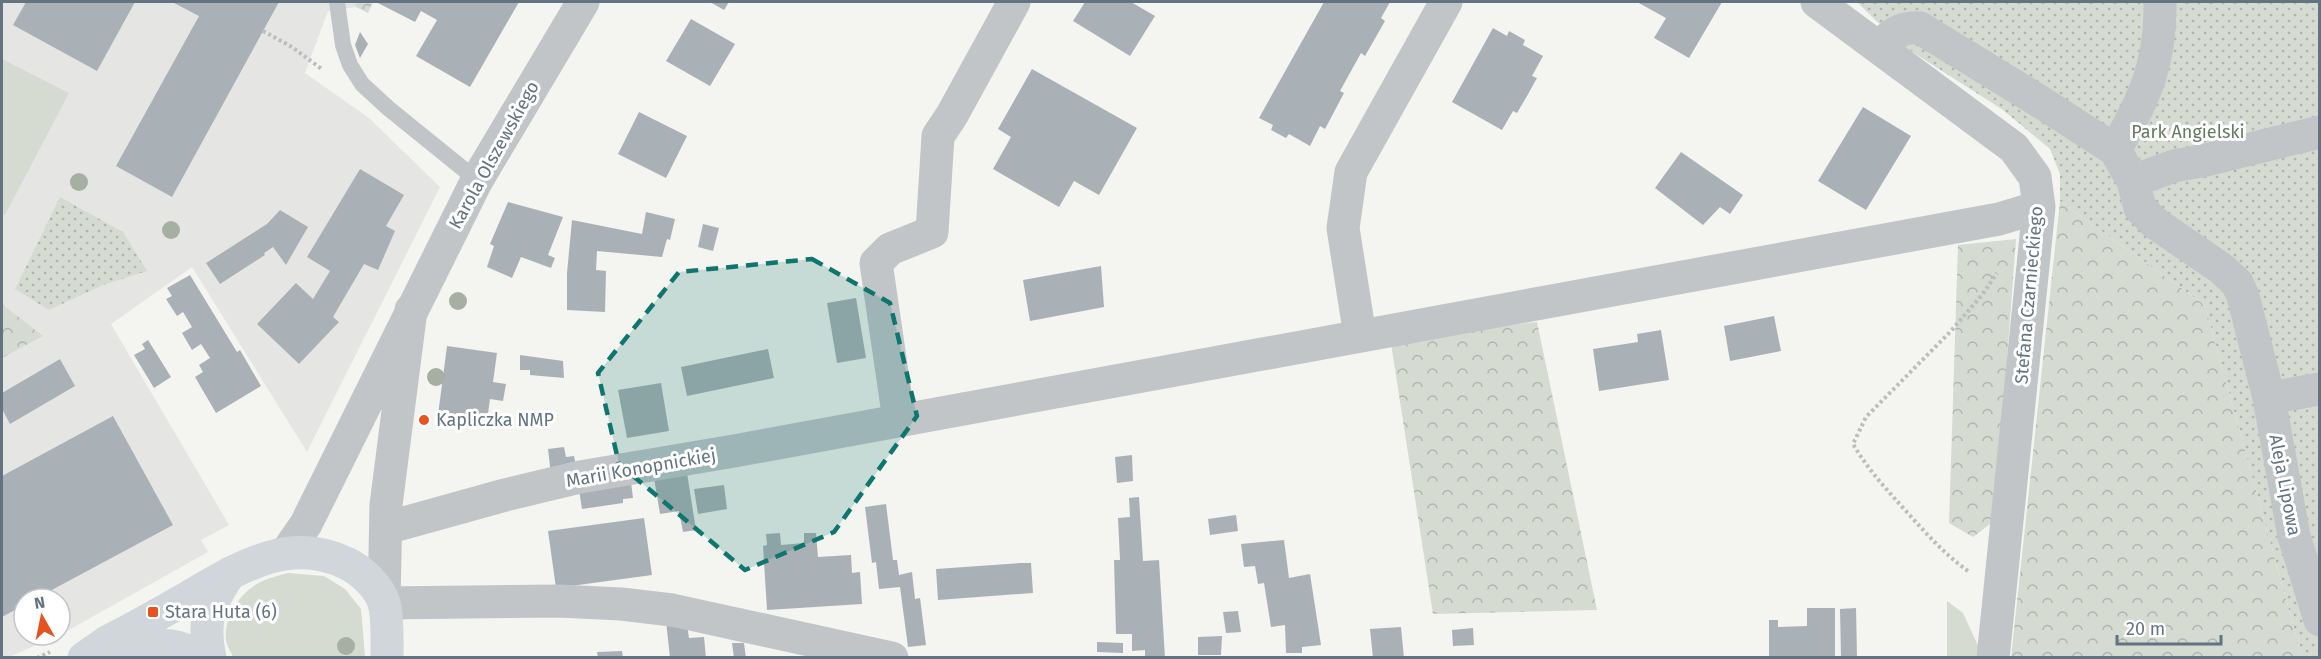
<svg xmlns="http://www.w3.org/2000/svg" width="2321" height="659" viewBox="0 0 2321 659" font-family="'Fira Sans',sans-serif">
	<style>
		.built { fill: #e5e6e4 }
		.grass { fill: #d5dbd1 }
		.forest { fill: url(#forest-crowns) }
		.park { fill: url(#park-dots) }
		.building { fill: #aab1b6 }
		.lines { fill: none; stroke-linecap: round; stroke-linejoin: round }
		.path { stroke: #bbbdbf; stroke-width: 4; stroke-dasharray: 3 3; stroke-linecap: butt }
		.lane { stroke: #c1c5c8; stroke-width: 16 }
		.street { stroke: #c1c5c8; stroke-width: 33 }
		.secondary { stroke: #d1d6da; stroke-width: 33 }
		.tree { fill: #a6b0a2 }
		.marked { fill: #0f766e; fill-opacity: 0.2; stroke: #0f766e; stroke-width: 4.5; stroke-dasharray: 12 8; stroke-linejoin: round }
		.poi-dot { fill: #e45320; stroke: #fff; stroke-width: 2 }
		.labels { text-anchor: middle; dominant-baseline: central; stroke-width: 6; stroke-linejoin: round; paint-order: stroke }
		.park-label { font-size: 18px; fill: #667962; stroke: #fff }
		.street-label { font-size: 18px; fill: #637381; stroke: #fff }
		.poi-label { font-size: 18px; fill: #637381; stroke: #fff; text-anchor: start }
	</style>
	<defs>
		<pattern id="forest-crowns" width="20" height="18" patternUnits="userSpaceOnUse" patternTransform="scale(1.5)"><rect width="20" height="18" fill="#d5dbd1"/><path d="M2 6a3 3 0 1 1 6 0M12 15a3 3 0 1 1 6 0" fill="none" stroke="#b0b6af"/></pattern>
		<pattern id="park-dots" width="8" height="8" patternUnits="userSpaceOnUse" patternTransform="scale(1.5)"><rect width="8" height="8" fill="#d5dbd1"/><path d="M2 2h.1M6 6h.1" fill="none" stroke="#b0b6af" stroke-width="1.8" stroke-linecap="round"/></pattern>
	</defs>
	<rect width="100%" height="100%" fill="#f4f4f0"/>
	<path class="built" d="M2 2H355L356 7 328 11 305 73 369 118 440 187 307 452 192 267 111 324 229 525 201 540 208 552 60 635V599H24V635H59L7 658 2 657V358L42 336 2 304Z"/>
	<path class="grass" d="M2 59 69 93 5 215 2 213Z
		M288 573 324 576 345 589 361 609 365 657H233C231 652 227 646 226 640 224 615 242 589 265 580 272 577 280 575 288 573Z
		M1947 601 1963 613 1980 650V657H1947Z"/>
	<path class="forest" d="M355 2H373L368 13 356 7Z
		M2060 201 2205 305 2302 657 2011 658Z
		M2016 239 1995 520 1973 537 1949 523 1958 245Z
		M2 304 43 336 2 358Z
		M1537 322 1597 610 1433 614 1390 337Z"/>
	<path class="park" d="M1857 2H2319V657H2302L2205 305 2060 201V174L2050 149 2003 110 1900 44Z
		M60 197 123 232 147 271 103 285 49 310 15 289Z"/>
	<path class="building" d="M26 2H135L97 71 13 25Z
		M172 2H279L172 197 116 166 199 16Z
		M376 2H519L470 87 416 56 437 20 421 11 415 22Z
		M710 2H729L724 10Z
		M1085 2H1131L1155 16 1130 56 1073 21Z
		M1324 2H1390L1381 18 1385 21 1365 56 1361 53 1340 91 1344 93 1325 129 1320 126 1310 146 1289 134 1286 138 1271 130 1273 125 1259 118Z
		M1637 2H1722L1689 58 1654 38 1666 18Z
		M691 19 735 44 710 86 666 61Z
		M1493 28 1507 36 1509 31 1525 40 1523 45 1543 56 1532 76 1537 78 1527 96 1517 113 1513 111 1502 130 1452 102Z
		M360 32 368 44 360 58 355 45Z
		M1032 69 1137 128 1099 195 1074 181 1059 207 993 169 1011 137 998 129Z
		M1863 107 1911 136 1866 210 1818 181Z
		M639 112 687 136 666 178 618 154Z
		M1681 152 1743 195 1730 214 1720 207 1703 225 1655 188Z
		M360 169 404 195 386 226 395 231 378 270 364 264 333 317 339 322 299 364 257 324 296 283 313 299 330 271 307 257Z
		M508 202 563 217 548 255 555 258 551 268 521 257 512 278 487 267 494 246 490 244Z
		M280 210 308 227 286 265 273 247 264 253 265 255 220 284 206 263 267 224Z
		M646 212 675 219 670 240 667 239 662 257 597 251 596 270 606 271 605 312 567 310V273L572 220 642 234Z
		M703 224 719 228 713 251 698 247Z
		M1101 266 1104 307 1030 321 1023 280Z
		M190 275 237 352 240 350 261 386 216 413 195 377 203 372 199 365 210 358 201 344 192 350 182 333 192 327 183 312 177 316 166 299 172 296 167 288Z
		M856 298 866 358 837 363 827 303Z
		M1774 316 1781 351 1730 361 1724 326Z
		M1661 330 1669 380 1599 391 1593 349 1638 342 1637 334Z
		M148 340 171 377 154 388 134 355 145 349 142 344Z
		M447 346 497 353 493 382 506 384 503 401 490 399 487 421 438 415Z
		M768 349 774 378 687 396 681 367Z
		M520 355 563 361 564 378 530 375V370H520Z
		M60 359 75 386 10 424 2 409V393Z
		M661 383 669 431 627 438 618 390Z
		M113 416 173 525 35 599H24V605L2 617V476Z
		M564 447 566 457 574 456 577 471 551 475 548 449Z
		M1132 455 1133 481 1117 483 1115 457Z
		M687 473 696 530 683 532 679 511 660 514 654 478Z
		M631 482 633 498 623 499V503L582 509 579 490Z
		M724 485 727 509 698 514 694 489Z
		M1139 497 1143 561 1159 560 1165 658H1145V650L1132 651V634H1116L1114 560H1120L1118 518 1130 517 1129 498Z
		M886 504 893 560H897L899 575 912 572 915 599 920 598 926 645 908 647 900 587 879 589 876 562 872 563 865 507Z
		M1236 515 1238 531 1210 535 1208 519Z
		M644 518 652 575 556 588 548 531Z
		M780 533 781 545 804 543V533H816L818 557 851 555 852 573 860 572 862 604 767 610 763 546 767 545 766 534Z
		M1284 540 1289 578 1310 574 1321 645 1302 647V653H1286L1285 625 1271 627 1264 583 1258 584 1255 566 1244 567 1241 544Z
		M1020 563H1031L1033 593 938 600 936 569Z
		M1807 608H1835V658H1769V620H1778V627L1807 626Z
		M1856 608 1857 657H1841L1840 609Z
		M1238 611 1241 632 1226 633 1223 612Z
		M666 621 687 625 689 638 704 637 706 658H670Z
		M1401 627 1404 658H1373L1370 629Z
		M1473 628 1474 645 1453 646 1452 630Z
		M1222 636 1221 655H1198V637Z
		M1097 642 1123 643V653L1097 652Z
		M732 643H744L746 658H734Z
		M622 651 623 658H598L597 652Z"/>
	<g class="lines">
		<path class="path" d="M263 31 292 47 323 70
			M1968 571C1944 554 1925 532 1905 510 1886 489 1867 468 1853 444L1866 417 1951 331 1982 295 1997 273
			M37 658 50 652"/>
		<path class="lane" d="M337 2 343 45 350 65 362 84 388 108 477 180"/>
		<path class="street" d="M1817 2 2014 148 2035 177 2039 207 1993 658
			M1879 47C1891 35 1901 26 1920 28L2039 101 2115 150 2133 181 2140 208 2155 223 2222 269 2237 283 2243 296 2269 398
			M2115 150C2145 98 2161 63 2160 2
			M2133 181 2174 166 2206 160 2320 132
			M411 310 386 505 384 603 559 601 621 604 672 610 892 658
			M1360 336 1343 228 1351 172 1446 2
			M2320 389 2269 398 2294 536 2320 620
			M899 420 876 263 890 249 932 232 938 136 952 115 1014 2
			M386 528 505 495 580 477 734 451 1999 219 2039 207
			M286 553 306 524 477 180 583 2"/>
		<path class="secondary" d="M84 658 107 642C134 628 161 613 187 598 237 569 289 534 348 564 362 571 379 587 384 603 388 617 387 642 387 658
			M115 658C142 646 173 637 198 658
			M210 658C202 620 209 604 230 573"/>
	</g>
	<g class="tree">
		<circle cx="79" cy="182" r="9"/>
		<circle cx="171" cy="230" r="9"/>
		<circle cx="458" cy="301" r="9"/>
		<circle cx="436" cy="377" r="9"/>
		<circle cx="346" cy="646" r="9"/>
	</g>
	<path class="marked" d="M812 259 890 303 917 416 834 532 745 570 619 464 598 373 679 272Z"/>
	<g class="poi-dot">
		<circle cx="424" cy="420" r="6"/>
		<rect x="147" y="606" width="12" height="12" rx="3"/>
	</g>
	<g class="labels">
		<g class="park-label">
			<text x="2188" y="132">Park Angielski</text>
		</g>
		<g class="street-label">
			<text transform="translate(494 155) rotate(-61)">Karola Olszewskiego</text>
			<text transform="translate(2029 295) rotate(-85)">Stefana Czarnieckiego</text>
			<text transform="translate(641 468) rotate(-10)">Marii Konopnickiej</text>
			<text transform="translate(2285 485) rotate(79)">Aleja Lipowa</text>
		</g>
		<g class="poi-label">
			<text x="436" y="420">Kapliczka NMP</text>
			<text x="165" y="612">Stara Huta (6)</text>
		</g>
	</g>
	<rect width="2321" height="659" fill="none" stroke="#637381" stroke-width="6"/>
	<g transform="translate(42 617) rotate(351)"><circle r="28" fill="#ffffff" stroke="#c1c7cd" stroke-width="1.5"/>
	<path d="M0-4.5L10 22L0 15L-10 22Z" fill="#e45320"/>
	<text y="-9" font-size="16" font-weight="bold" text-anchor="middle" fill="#637381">N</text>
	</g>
	<path d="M2117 635v9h104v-9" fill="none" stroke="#637381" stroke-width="3"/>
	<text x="2126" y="635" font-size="18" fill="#637381" stroke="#ffffff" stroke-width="4.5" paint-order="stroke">20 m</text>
</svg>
